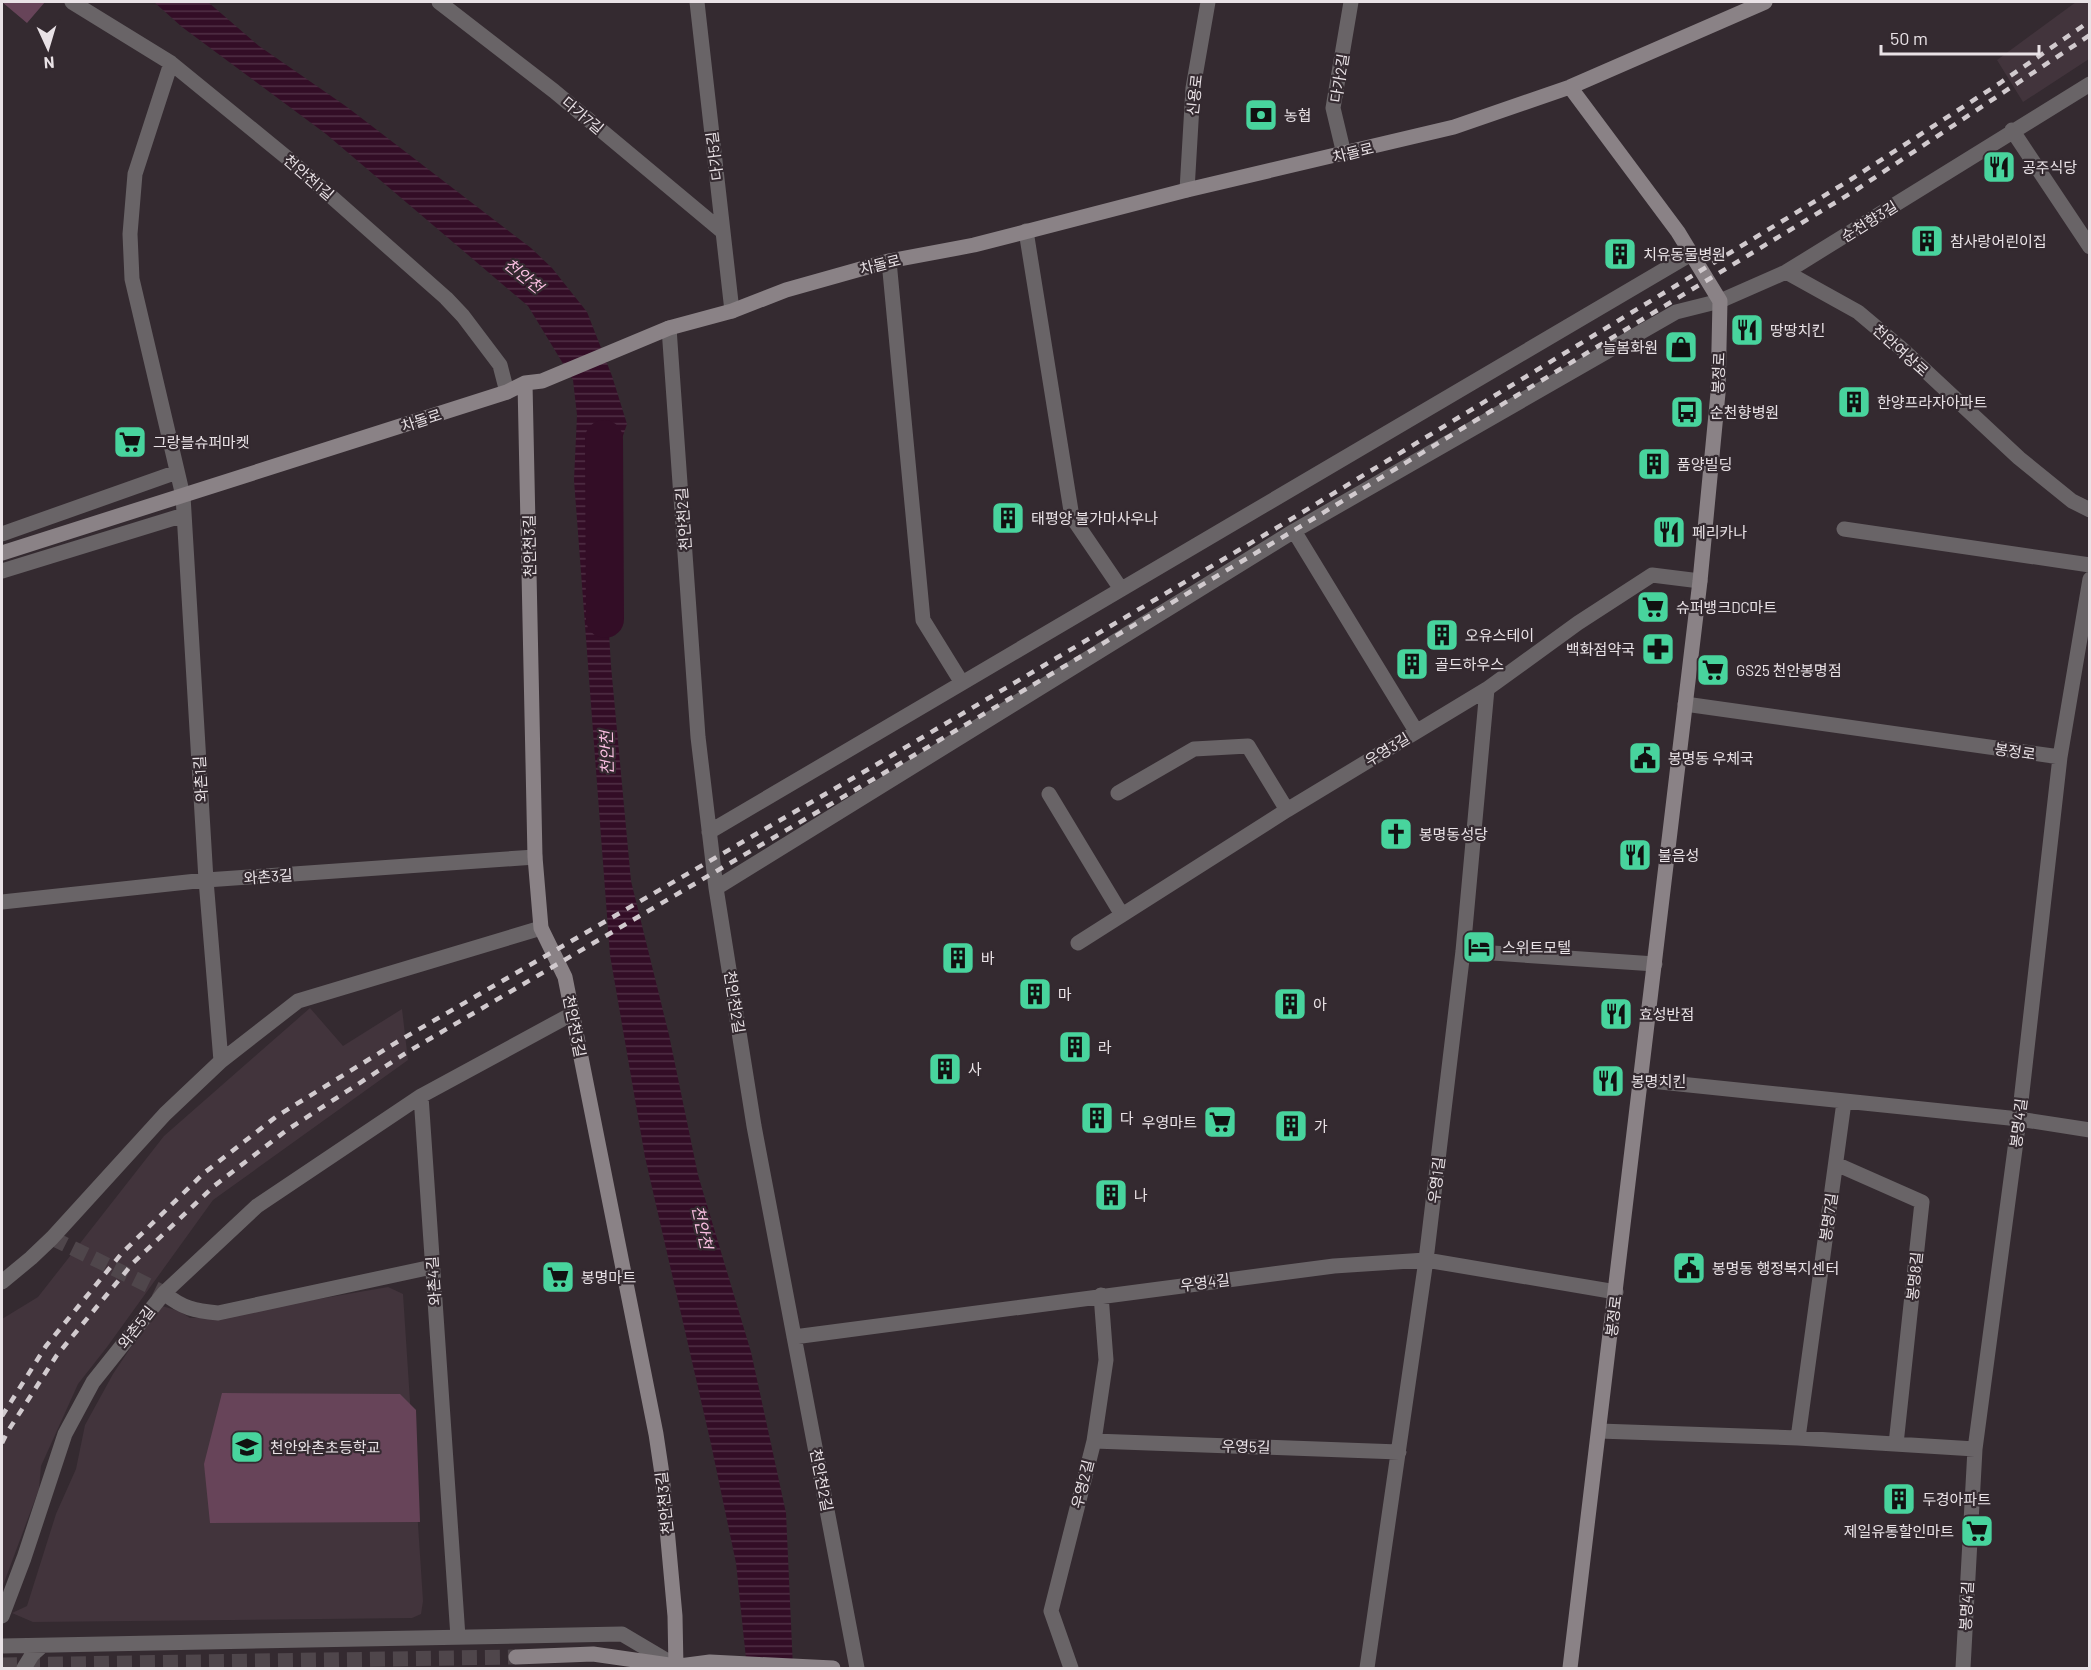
<svg xmlns="http://www.w3.org/2000/svg" width="2091" height="1670" viewBox="0 0 2091 1670" font-family="Barlow,'Noto Sans KR',sans-serif">
	<style>
		.built { fill: #42343c }
		.green { fill: #674459 }
		.water { fill: url(#water-rules) }
		.lines { fill: none; stroke-linecap: round; stroke-linejoin: round }
		.river { stroke: #330d26; stroke-width: 38 }
		.street-tunnel { stroke: #4f464b; stroke-width: 15; stroke-dasharray: 15 8; stroke-linecap: butt }
		.secondary-tunnel { stroke: #4f464b; stroke-width: 15; stroke-dasharray: 15 8; stroke-linecap: butt }
		.street { stroke: #696467; stroke-width: 15 }
		.secondary { stroke: #8a8286; stroke-width: 15 }
		.rail { stroke: #d1cace; stroke-width: 4.5; stroke-dasharray: 8 8; stroke-linecap: butt }
		.labels { text-anchor: middle; dominant-baseline: central; stroke-width: 4.5; stroke-linejoin: round; paint-order: stroke }
		.street-label { font-size: 15px; fill: #e9e2e6; stroke: #342a30 }
		.poi-label { font-size: 15px; fill: #e9e2e6; stroke: #342a30; text-anchor: start }
		.water-label { font-size: 16px; font-style: italic; fill: #fabfe1; stroke: #342a30 }
	</style>
	<defs>
		<pattern id="water-rules" width="6" height="5" patternUnits="userSpaceOnUse" patternTransform="scale(1.5)"><rect width="6" height="5" fill="#330d26"/><path d="M0 2.5h6" fill="none" stroke="#513046"/></pattern>
	</defs>
	<rect width="100%" height="100%" fill="#342a30"/>
	<path class="built" d="M2076 2H2089V59L2023 102 1997 60Z
		M310 1008 343 1046 402 1009 408 1060 213 1200 107 1347 78 1384 41 1466 39 1489 2 1588V1319L38 1297 164 1136Z
		M388 1287 403 1294 423 1601 421 1614 412 1618 33 1622 12 1613 27 1606 56 1514 76 1469 85 1425 113 1374 145 1326 162 1306 179 1311 190 1318H209Z"/>
	<path class="green" d="M2 2H45L27 23Z
		M222 1393 400 1394 416 1410 420 1522 210 1523 204 1464Z"/>
	<path class="water" d="M154 2H208L259 46 347 107 531 248 552 268 587 312 612 376 627 424 601 500 611 666 631 881 669 1035 698 1175 751 1352 786 1513 793 1668H747L736 1563 711 1444 645 1157 610 955 574 480 577 415 573 380 528 306 326 134 182 27Z"/>
	<g class="lines">
		<path class="river" d="M604 439 605 619"/>
		<path class="street-tunnel" d="M52 1238 164 1293"/>
		<path class="secondary-tunnel" d="M2 1665 516 1657"/>
		<path class="street" d="M72 2 171 63 291 161 446 298 463 316 500 365 507 392
			M439 2 554 91 723 232
			M697 2 732 311
			M171 63 135 174 130 234 132 279 183 496 206 880 221 1061
			M2012 130 2090 247
			M1344 154 1333 108 1351 2
			M1187 190 1193 88 1208 2
			M1026 231 1072 517 1121 589
			M889 261 923 620 962 683
			M1786 272 1858 312 1902 349 2019 458 2072 501 2090 510
			M669 328 698 737 716 888 754 1126 857 1668
			M1844 529 2090 565
			M1294 531 1416 731
			M2 534 177 472
			M2 571 184 515
			M1685 704 2060 757
			M1118 793 1194 749 1248 746 1287 810
			M1049 794 1122 915
			M709 832 1691 254
			M716 888 1294 531 1676 312 1720 301 1786 272 2090 84
			M2 902 206 880 535 857
			M1078 943 1287 810 1487 689 1578 623 1652 575 1700 581
			M1463 951 1655 964
			M1641 1080 2019 1119 2090 1130
			M1836 1164 1922 1202 1896 1444
			M2 1282 31 1258 52 1238 165 1114 221 1061 298 1001 541 928
			M164 1293 257 1206 421 1096
			M794 1337 1334 1266 1426 1260 1616 1292
			M1599 1431 1798 1438 1975 1449
			M1798 1438 1844 1102
			M1094 1441 1399 1452
			M2 1616 24 1558 65 1434 93 1382 164 1293C182 1308 195 1311 218 1313L432 1267
			M458 1637 421 1096 572 1014
			M2 1646 622 1634 676 1666
			M24 1668 32 1655 42 1646
			M1071 1668 1051 1611 1094 1441 1106 1360 1101 1295
			M1367 1668 1426 1260 1463 951 1487 689
			M1963 1668 1975 1449 2019 1119 2060 757 2090 579"/>
		<path class="secondary" d="M1570 87 1678 232 1720 301 1718 393 1700 581 1570 1668
			M525 383 535 857 541 928 565 977 656 1434 662 1474 675 1616 676 1668
			M2 553 507 392 525 383 542 381 669 328 732 311 786 290 889 261 974 245 1187 190 1454 127 1570 87 1765 2
			M516 1657 593 1654 676 1666
			M664 1668 710 1662 833 1668"/>
		<path class="rail" d="M2 1416 46 1346 122 1253 204 1173 277 1116 402 1039 879 763 1288 521 1850 180 2000 83 2090 21
			M2 1443 8 1431 57 1355 133 1263 214 1186 287 1130 409 1051 884 773 1293 531 1856 190 2090 35"/>
	</g>
	<defs>
		<g id="bank-square" transform="scale(1.725)"><rect x="-9" y="-9" width="18" height="18" rx="4" fill="#48d49d" stroke="#342a30"/><path d="M-6-4H6V4H-6ZM0-2.3a2.3 2.3 0 1 0 0 4.6a2.3 2.3 0 1 0 0-4.6Z" fill="#111"/></g>
		<g id="restaurant-square" transform="scale(1.725)"><rect x="-9" y="-9" width="18" height="18" rx="4" fill="#48d49d" stroke="#342a30"/><path d="M-5-6h1v4h1v-4h1v4h1v-4h1v5L-1.5 .5V6h-2V.5L-5-1ZM5-6V6H3V1.5H1.5Q1.5-4 5-6Z" fill="#111"/></g>
		<g id="building-square" transform="scale(1.725)"><rect x="-9" y="-9" width="18" height="18" rx="4" fill="#48d49d" stroke="#342a30"/><path d="M-4-6H4V6H1V3H-1V6H-4ZM-2.5-4.3h1.7v1.8h-1.7ZM.8-4.3h1.7v1.8H.8ZM-2.5-1h1.7V.8h-1.7ZM.8-1h1.7V.8H.8Z" fill="#111"/></g>
		<g id="shop-square" transform="scale(1.725)"><rect x="-9" y="-9" width="18" height="18" rx="4" fill="#48d49d" stroke="#342a30"/><path d="M-5-2.5h2.3a2.7 3.5 0 0 1 5.4 0H5L5.5 6h-11ZM-1.5-2.5h3a1.5 2.3 0 0 0-3 0Z" fill="#111"/></g>
		<g id="bus-square" transform="scale(1.725)"><rect x="-9" y="-9" width="18" height="18" rx="4" fill="#48d49d" stroke="#342a30"/><path d="M-5-6H5V4H4V6H2V4H-2V6H-4V4H-5ZM-3.5-4V0h7V-4ZM-3.5 1.2v1.5H-2V1.2ZM2 1.2v1.5H3.5V1.2Z" fill="#111"/></g>
		<g id="supermarket-square" transform="scale(1.725)"><rect x="-9" y="-9" width="18" height="18" rx="4" fill="#48d49d" stroke="#342a30"/><path d="M-6-5.5h2.5l.6 2H6L4.5 2H-2.5L-4.4-4H-6ZM-1.5 3.2a1.3 1.3 0 1 0 .1 0ZM3 3.2a1.3 1.3 0 1 0 .1 0Z" fill="#111"/></g>
		<g id="pharmacy-square" transform="scale(1.725)"><rect x="-9" y="-9" width="18" height="18" rx="4" fill="#48d49d" stroke="#342a30"/><path d="M-2-6h4v4h4v4h-4v4h-4v-4h-4v-4h4Z" fill="#111"/></g>
		<g id="civic-square" transform="scale(1.725)"><rect x="-9" y="-9" width="18" height="18" rx="4" fill="#48d49d" stroke="#342a30"/><path d="M-.6-6.5H3V-4.5H.6V-3L4-1V1h2V6H-6V1h2V-1L-.6-3ZM-1.2 2.5V6h2.4V2.5Z" fill="#111"/></g>
		<g id="church-square" transform="scale(1.725)"><rect x="-9" y="-9" width="18" height="18" rx="4" fill="#48d49d" stroke="#342a30"/><path d="M-1.2-6h2.4v3.5h3.3v2.4h-3.3V6h-2.4V-.1h-3.3v-2.4h3.3Z" fill="#111"/></g>
		<g id="hotel-square" transform="scale(1.725)"><rect x="-9" y="-9" width="18" height="18" rx="4" fill="#48d49d" stroke="#342a30"/><path d="M-6-4.5h1.5V1H6V5H4.5V3h-9V5H-6ZM-4 0a1.8 1.8 0 1 1 3.6 0ZM.5 0V-2.5h3Q6-2.5 6 0Z" fill="#111"/></g>
		<g id="school-square" transform="scale(1.725)"><rect x="-9" y="-9" width="18" height="18" rx="4" fill="#48d49d" stroke="#342a30"/><path d="M0-5L7-2L0 1L-7-2ZM-4 1L0 2.5L4 1V4Q0 6-4 4Z" fill="#111"/></g>
	</defs>
	<g fill-rule="evenodd">
		<use href="#bank-square" x="1261" y="115"/>
		<use href="#restaurant-square" x="1999" y="167"/>
		<use href="#building-square" x="1927" y="241"/>
		<use href="#building-square" x="1620" y="254"/>
		<use href="#restaurant-square" x="1747" y="330"/>
		<use href="#shop-square" x="1681" y="347"/>
		<use href="#building-square" x="1854" y="402"/>
		<use href="#bus-square" x="1687" y="412"/>
		<use href="#supermarket-square" x="130" y="442"/>
		<use href="#building-square" x="1654" y="464"/>
		<use href="#building-square" x="1008" y="518"/>
		<use href="#restaurant-square" x="1669" y="532"/>
		<use href="#supermarket-square" x="1653" y="607"/>
		<use href="#building-square" x="1442" y="635"/>
		<use href="#pharmacy-square" x="1658" y="649"/>
		<use href="#building-square" x="1412" y="664"/>
		<use href="#supermarket-square" x="1713" y="670"/>
		<use href="#civic-square" x="1645" y="758"/>
		<use href="#church-square" x="1396" y="834"/>
		<use href="#restaurant-square" x="1635" y="855"/>
		<use href="#hotel-square" x="1479" y="947"/>
		<use href="#building-square" x="958" y="958"/>
		<use href="#building-square" x="1035" y="994"/>
		<use href="#building-square" x="1290" y="1004"/>
		<use href="#restaurant-square" x="1616" y="1014"/>
		<use href="#building-square" x="1075" y="1047"/>
		<use href="#building-square" x="945" y="1069"/>
		<use href="#restaurant-square" x="1608" y="1081"/>
		<use href="#building-square" x="1097" y="1118"/>
		<use href="#supermarket-square" x="1220" y="1122"/>
		<use href="#building-square" x="1291" y="1126"/>
		<use href="#building-square" x="1111" y="1195"/>
		<use href="#civic-square" x="1689" y="1268"/>
		<use href="#supermarket-square" x="558" y="1277"/>
		<use href="#school-square" x="247" y="1447"/>
		<use href="#building-square" x="1899" y="1499"/>
		<use href="#supermarket-square" x="1977" y="1531"/>
	</g>
	<g class="labels">
		<g class="street-label">
			<text transform="translate(1339 78) rotate(-81)">다가2길</text>
			<text transform="translate(1194 95) rotate(-84)">신용로</text>
			<text transform="translate(583 115) rotate(40)">다가7길</text>
			<text transform="translate(1353 152) rotate(-14)">차돌로</text>
			<text transform="translate(714 156) rotate(-97)">다가5길</text>
			<text transform="translate(309 177) rotate(41)">천안천1길</text>
			<text transform="translate(1869 221) rotate(-32)">순천향3길</text>
			<text transform="translate(880 264) rotate(-14)">차돌로</text>
			<text transform="translate(1901 350) rotate(42)">천안여상로</text>
			<text transform="translate(1718 373) rotate(-88)">봉정로</text>
			<text transform="translate(421 420) rotate(-18)">차돌로</text>
			<text transform="translate(683 519) rotate(-94)">천안천2길</text>
			<text transform="translate(529 546) rotate(-91)">천안천3길</text>
			<text transform="translate(1387 749) rotate(-31)">우영3길</text>
			<text transform="translate(2015 751) rotate(8)">봉정로</text>
			<text transform="translate(200 779) rotate(-93)">와촌1길</text>
			<text transform="translate(268 876) rotate(-4)">와촌3길</text>
			<text transform="translate(735 1002) rotate(81)">천안천2길</text>
			<text transform="translate(575 1026) rotate(79)">천안천3길</text>
			<text transform="translate(2018 1123) rotate(-83)">봉명4길</text>
			<text transform="translate(1436 1180) rotate(-83)">우영1길</text>
			<text transform="translate(1828 1217) rotate(-82)">봉명7길</text>
			<text transform="translate(1914 1276) rotate(-84)">봉명8길</text>
			<text transform="translate(433 1281) rotate(-94)">와촌4길</text>
			<text transform="translate(1205 1282) rotate(-7)">우영4길</text>
			<text transform="translate(1613 1316) rotate(-83)">봉정로</text>
			<text transform="translate(136 1327) rotate(-52)">와촌5길</text>
			<text transform="translate(1246 1446) rotate(2)">우영5길</text>
			<text transform="translate(822 1480) rotate(79)">천안천2길</text>
			<text transform="translate(1082 1484) rotate(-76)">우영2길</text>
			<text transform="translate(664 1503) rotate(-96)">천안천3길</text>
			<text transform="translate(1966 1606) rotate(-87)">봉명4길</text>
		</g>
		<g class="poi-label">
			<text x="1284" y="115">농협</text>
			<text x="2022" y="167">공주식당</text>
			<text x="1950" y="241">참사랑어린이집</text>
			<text x="1643" y="254">치유동물병원</text>
			<text x="1770" y="330">땅땅치킨</text>
			<text x="1658" y="347" text-anchor="end">늘봄화원</text>
			<text x="1877" y="402">한양프라자아파트</text>
			<text x="1710" y="412">순천향병원</text>
			<text x="153" y="442">그랑블슈퍼마켓</text>
			<text x="1677" y="464">품양빌딩</text>
			<text x="1031" y="518">태평양 불가마사우나</text>
			<text x="1692" y="532">페리카나</text>
			<text x="1676" y="607">슈퍼뱅크DC마트</text>
			<text x="1465" y="635">오유스테이</text>
			<text x="1635" y="649" text-anchor="end">백화점약국</text>
			<text x="1435" y="664">골드하우스</text>
			<text x="1736" y="670">GS25 천안봉명점</text>
			<text x="1668" y="758">봉명동 우체국</text>
			<text x="1419" y="834">봉명동성당</text>
			<text x="1658" y="855">불음성</text>
			<text x="1502" y="947">스위트모텔</text>
			<text x="981" y="958">바</text>
			<text x="1058" y="994">마</text>
			<text x="1313" y="1004">아</text>
			<text x="1639" y="1014">효성반점</text>
			<text x="1098" y="1047">라</text>
			<text x="968" y="1069">사</text>
			<text x="1631" y="1081">봉명치킨</text>
			<text x="1120" y="1118">다</text>
			<text x="1197" y="1122" text-anchor="end">우영마트</text>
			<text x="1314" y="1126">가</text>
			<text x="1134" y="1195">나</text>
			<text x="1712" y="1268">봉명동 행정복지센터</text>
			<text x="581" y="1277">봉명마트</text>
			<text x="270" y="1447">천안와촌초등학교</text>
			<text x="1922" y="1499">두경아파트</text>
			<text x="1954" y="1531" text-anchor="end">제일유통할인마트</text>
		</g>
		<g class="water-label">
			<text transform="translate(524 275) rotate(39)">천안천</text>
			<text transform="translate(606 753) rotate(-91)">천안천</text>
			<text transform="translate(703 1227) rotate(78)">천안천</text>
		</g>
	</g>
	<rect width="2091" height="1670" fill="none" stroke="#e9e2e6" stroke-width="6"/>
	<g transform="translate(48 48) rotate(176)" stroke="#342a30" stroke-width="4.5" paint-order="stroke">
	<path d="M0-4.5L10 22L0 15L-10 22Z" fill="#e9e2e6"/>
	<text y="-9" font-size="16" font-weight="bold" text-anchor="middle" fill="#e9e2e6">N</text>
	</g>
	<path d="M1881 45v9h158v-9" fill="none" stroke="#e9e2e6" stroke-width="3"/>
	<text x="1890" y="45" font-size="18" fill="#e9e2e6" stroke="#342a30" stroke-width="4.5" paint-order="stroke">50 m</text>
</svg>
